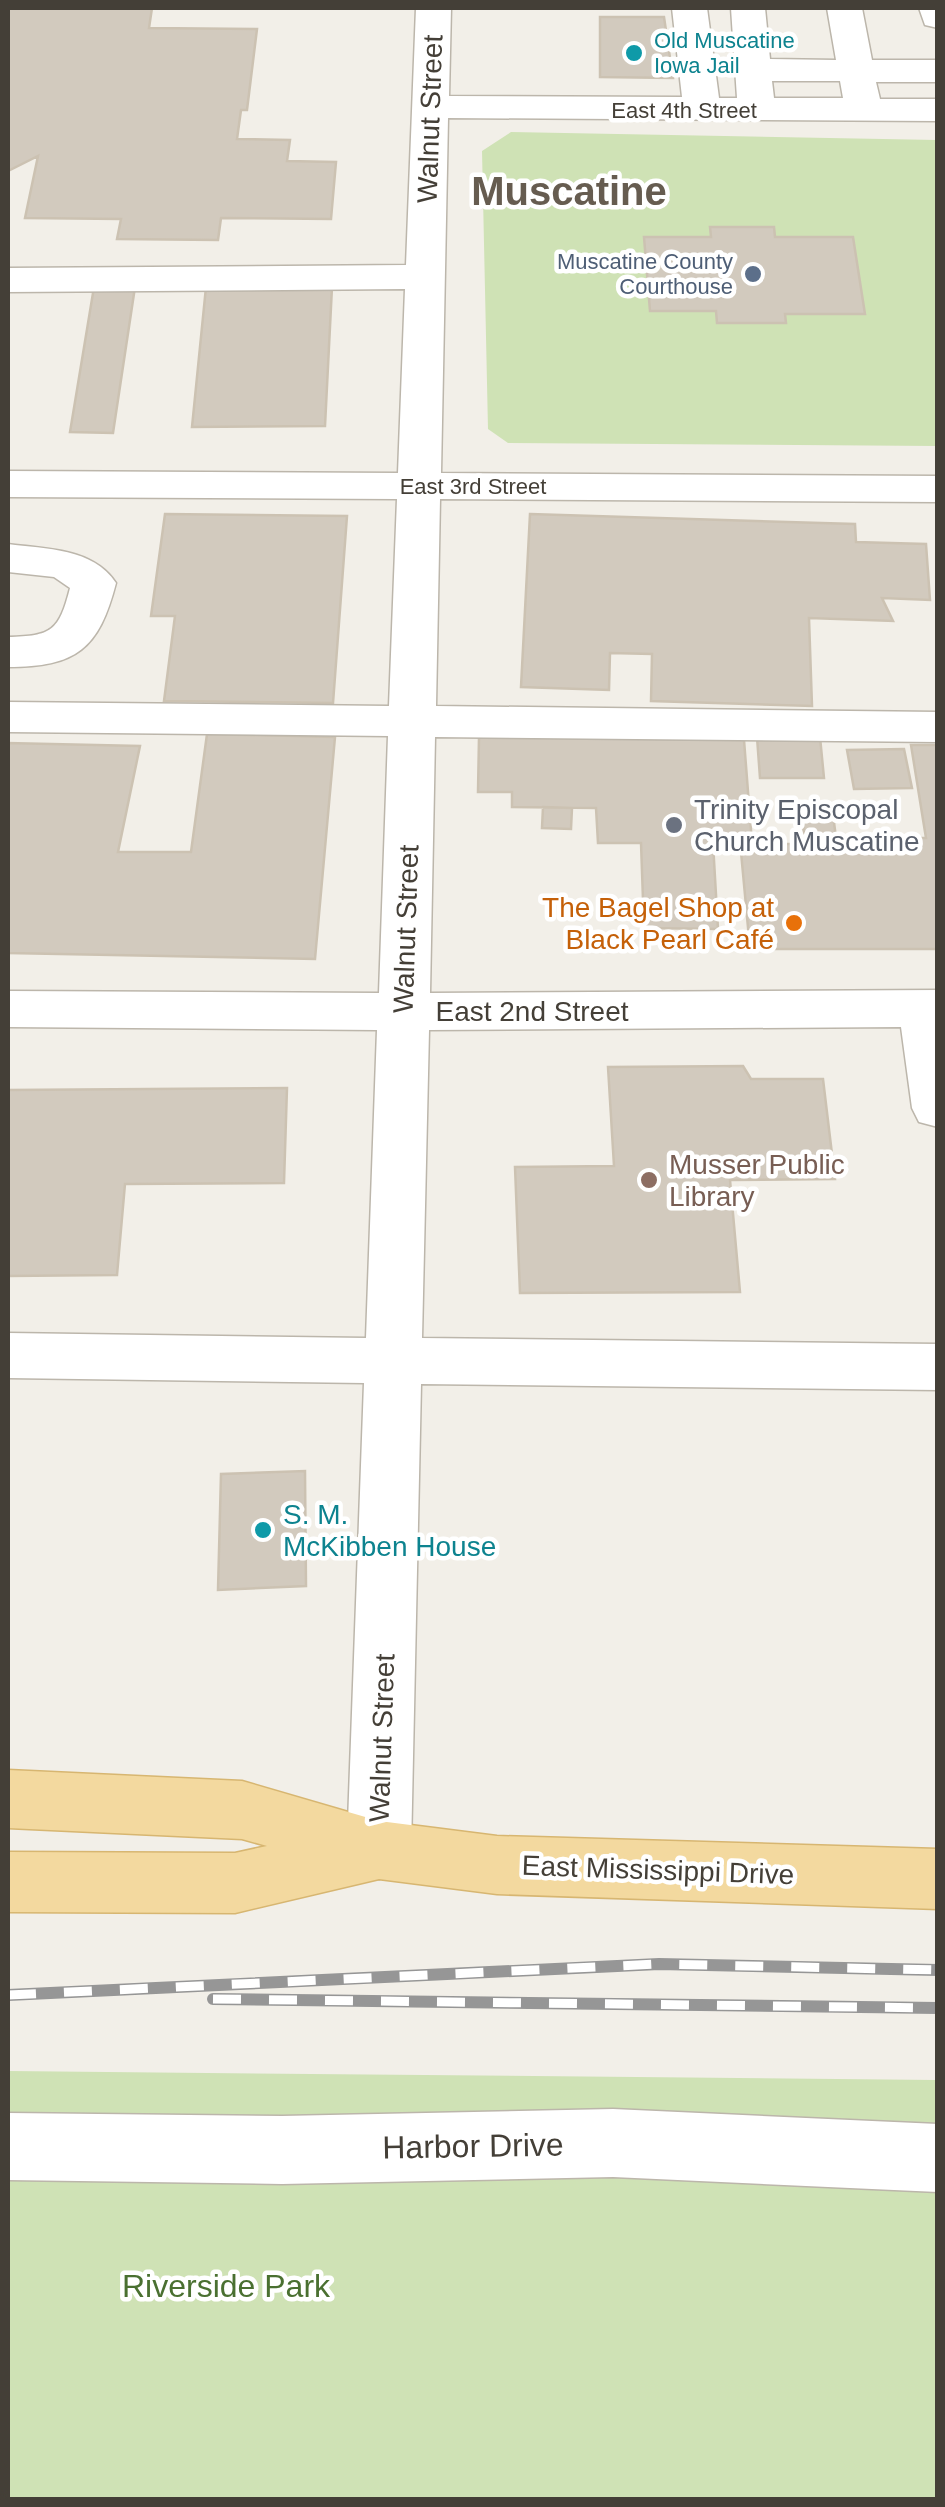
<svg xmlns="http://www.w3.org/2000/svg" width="945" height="2507" viewBox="0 0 945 2507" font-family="Helvetica,sans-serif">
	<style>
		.green { fill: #cfe2b5 }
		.building { fill: #d2cabe; stroke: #ccc2b2; stroke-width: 2.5 }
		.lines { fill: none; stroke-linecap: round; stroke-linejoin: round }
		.minor-casing { stroke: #bcb6ab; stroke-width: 3 }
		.major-casing { stroke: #d7b671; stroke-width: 3 }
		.minor { fill: #fff; fill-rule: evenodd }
		.major { fill: #f3d99f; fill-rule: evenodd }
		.rail-casing { stroke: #969696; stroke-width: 12 }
		.rail { stroke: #fff; stroke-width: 9; stroke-dasharray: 28; stroke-linecap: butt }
		.culture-dot { fill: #0f9aa8; stroke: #fff; stroke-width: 4 }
		.service-dot { fill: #5c6f8a; stroke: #fff; stroke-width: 4 }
		.worship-dot { fill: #6b7280; stroke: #fff; stroke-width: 4 }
		.food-dot { fill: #e8710a; stroke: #fff; stroke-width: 4 }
		.education-dot { fill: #8d6e63; stroke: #fff; stroke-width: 4 }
		.labels { text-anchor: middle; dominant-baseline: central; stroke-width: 9; stroke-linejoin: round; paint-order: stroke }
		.far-culture-label { font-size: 22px; fill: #0d838f; stroke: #fff; text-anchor: start }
		.far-street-label { font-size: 22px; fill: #443f37; stroke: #fff }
		.far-service-label { font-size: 22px; fill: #4e5e75; stroke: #fff; text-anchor: end }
		.street-label { font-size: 28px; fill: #443f37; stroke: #fff }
		.worship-label { font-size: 28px; fill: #5b616d; stroke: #fff; text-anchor: start }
		.food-label { font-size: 28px; fill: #c56008; stroke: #fff; text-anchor: end }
		.education-label { font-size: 28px; fill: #785e54; stroke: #fff; text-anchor: start }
		.culture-label { font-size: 28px; fill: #0d838f; stroke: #fff; text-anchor: start }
		.near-street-label { font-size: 32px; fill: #443f37; stroke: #fff }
		.near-park-label { font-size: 32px; fill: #4a7031; stroke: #fff }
		.far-town-label { font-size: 40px; font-weight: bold; fill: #665c50; stroke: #fff }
	</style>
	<rect width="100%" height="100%" fill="#f2efe8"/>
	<path class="green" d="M511 132 937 140V446L508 443 488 429 482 151Z
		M8 2071 937 2080V2499L8 2500Z"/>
	<path class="building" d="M8 8H152L149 28 257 29 247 110H241L237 139 290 140 287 161 336 162 331 219 221 218 218 240 117 239 121 219 25 218 38 156 8 171Z
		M600 17H664L673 78 600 77Z
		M710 227H774L775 237H853L865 314H785L786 323H717L716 311H650L644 237H711Z
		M94 287H135L113 433 70 432Z
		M206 287H332L325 426 192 427Z
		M165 514 347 516 333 703 164 701 175 616H151Z
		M530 514 855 524 856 542 926 544 930 600 882 598 893 621 809 618 812 706 651 701 652 654 610 653 609 690 521 687Z
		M207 734 335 737 315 959 8 953V743L140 746 118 852H191Z
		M479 737 744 740 752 843H713L718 929 644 928 641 843H598L596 808 512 807V792H478Z
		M757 737H820L824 778H760Z
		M911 745H938V949H750L741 852H759L758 844H805L802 815H833L837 845H881V838H926Z
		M904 749 912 788 854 789 847 750Z
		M543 807 572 808 571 829 542 828Z
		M743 1066 751 1079H823L835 1179 730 1180 740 1292 520 1293 515 1167 614 1166 608 1067Z
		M287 1088 284 1183 125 1184 117 1275 8 1276V1090Z
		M305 1471 306 1586 218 1590 221 1474Z"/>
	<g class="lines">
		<g class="minor-casing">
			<path id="minor" d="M416 8H451L449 96 682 97 672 8H707L719 98H737L731 8H765L770 59 836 60 827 8H862L872 60H938V82H876L880 99H938V121L448 118 441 473 938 476V502L440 499 436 706 938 712V742L435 737 430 993 938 990V1127L919 1122 912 1108 901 1027 429 1030 422 1338 938 1344V1390L421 1384 411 1850 402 1871 379 1879 356 1871 347 1850 364 1383 8 1378V1333L366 1338 377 1030 8 1027V991L379 993 388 736 8 732V702L389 706 397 499 8 497V471L398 473 405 289 8 292V268L406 265ZM772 81H840L843 98H774Z
				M919 8H938V28L925 25Z
				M8 544C46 549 93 548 116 583 99 649 76 667 8 667V637C52 636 59 631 70 588L54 577 8 572Z
				M613 2109 938 2124V2192L613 2177 282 2184 8 2180V2113L282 2116Z"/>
		</g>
		<g class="major-casing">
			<path id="major" d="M8 1770 242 1781 379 1821 497 1836 938 1849V1909L497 1894 379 1879 235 1913 8 1912V1852L235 1853 267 1846 242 1839 8 1828Z"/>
		</g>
		<use href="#minor" class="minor"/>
		<use href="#major" class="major"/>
		<g class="rail-casing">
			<path id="rail" d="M8 1995 659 1964 938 1970
				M213 1999 938 2008"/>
		</g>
		<use href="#rail" class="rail"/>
	</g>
	<g class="culture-dot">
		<circle cx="634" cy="53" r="10"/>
		<circle cx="263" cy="1530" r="10"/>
	</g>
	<circle class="service-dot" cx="753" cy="274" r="10"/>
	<circle class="worship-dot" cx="674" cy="825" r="10"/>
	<circle class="food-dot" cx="794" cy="923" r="10"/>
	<circle class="education-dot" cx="649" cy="1180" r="10"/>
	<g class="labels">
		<g class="far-culture-label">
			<text x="654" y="40">Old Muscatine<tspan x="654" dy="25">Iowa Jail</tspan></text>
		</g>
		<g class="far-street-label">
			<text x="684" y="110">East 4th Street</text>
			<text x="473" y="486">East 3rd Street</text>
		</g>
		<g class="far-service-label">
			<text x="733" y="261">Muscatine County<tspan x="733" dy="25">Courthouse</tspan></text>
		</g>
		<g class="street-label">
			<text transform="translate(430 119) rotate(-88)">Walnut Street</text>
			<text transform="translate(406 929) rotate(-88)">Walnut Street</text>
			<text x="532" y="1011">East 2nd Street</text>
			<text transform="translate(382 1738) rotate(-88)">Walnut Street</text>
			<text transform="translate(658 1870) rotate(2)">East Mississippi Drive</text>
		</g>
		<g class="worship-label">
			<text x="694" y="809">Trinity Episcopal<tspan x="694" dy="32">Church Muscatine</tspan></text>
		</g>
		<g class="food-label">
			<text x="774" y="907">The Bagel Shop at<tspan x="774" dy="32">Black Pearl Café</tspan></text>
		</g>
		<g class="education-label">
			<text x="669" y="1164">Musser Public<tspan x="669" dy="32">Library</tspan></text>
		</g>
		<g class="culture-label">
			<text x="283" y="1514">S. M.<tspan x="283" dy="32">McKibben House</tspan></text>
		</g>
		<g class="near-street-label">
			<text transform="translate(473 2146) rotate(-1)">Harbor Drive</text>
		</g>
		<g class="near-park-label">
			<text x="226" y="2286">Riverside Park</text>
		</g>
		<g class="far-town-label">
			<text x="569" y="191">Muscatine</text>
		</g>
	</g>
	<rect width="945" height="2507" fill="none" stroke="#443f37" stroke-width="20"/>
</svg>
